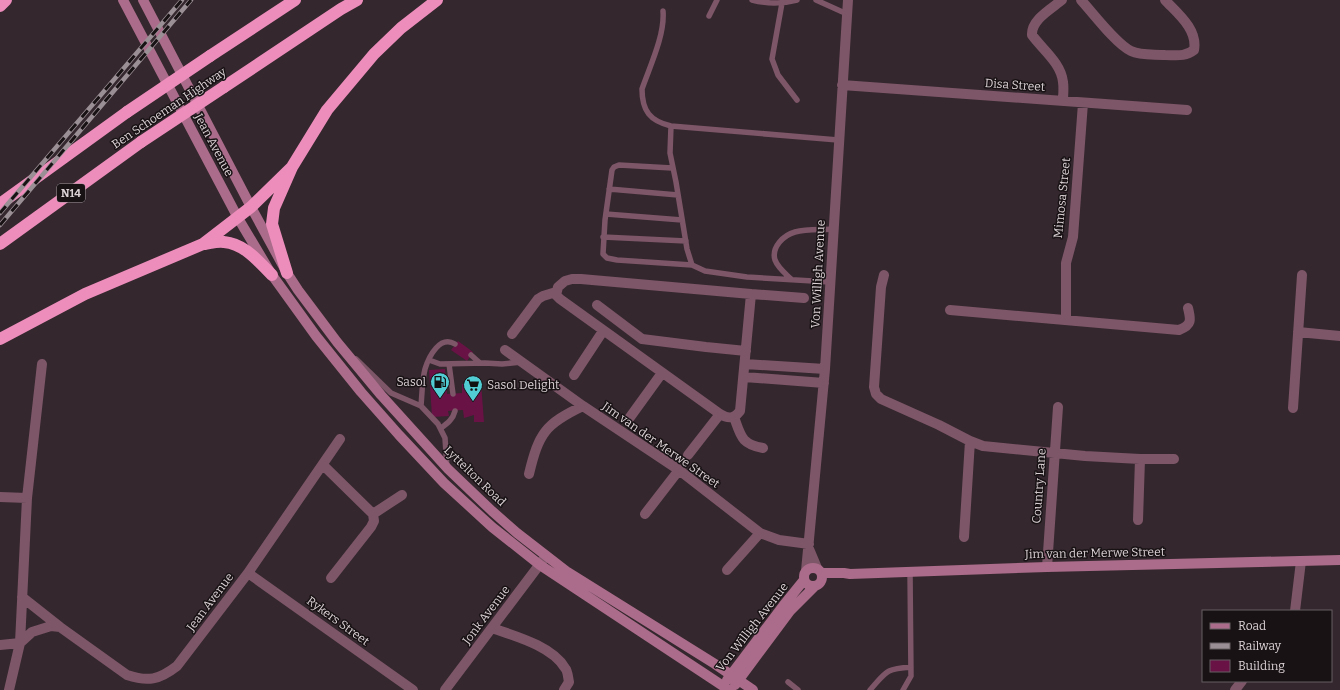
<svg xmlns="http://www.w3.org/2000/svg" width="1340" height="690" viewBox="0 0 1340 690" font-family="Bitter,serif">
	<style>
		.building { fill: #691246 }
		.lines { fill: none; stroke-linecap: round; stroke-linejoin: round }
		.lane { stroke: #7d5668; stroke-width: 5.5 }
		.street { stroke: #7d5668; stroke-width: 10 }
		.secondary { stroke: #aa6c8a; stroke-width: 10 }
		.highway { stroke: #ed8dbc; stroke-width: 12 }
		.rail-casing { stroke: #9a8f94; stroke-width: 4.5 }
		.rail { stroke: #181215; stroke-width: 3; stroke-dasharray: 9; stroke-linecap: butt }
		.highway-bridge { stroke: #ed8dbc; stroke-width: 12 }
		.labels { text-anchor: middle; dominant-baseline: central; stroke-width: 3; stroke-linejoin: round; paint-order: stroke }
		.shield { fill: #181215; stroke: #a0989b; stroke-width: 1 }
		.shield-label { font-size: 11px; font-weight: bold; fill: #dbd2d5 }
		.street-label { font-size: 12px; fill: #dbd2d5; stroke: #181215 }
		.poi-label { font-size: 12px; fill: #dbd2d5; stroke: #181215; text-anchor: end }
	</style>
	<rect width="100%" height="100%" fill="#34272d"/>
	<path class="building" d="M458 341 473 352 467 361 451 350Z
		M445 369 447 394 462 393V384L481 383 484 422H474V415L464 418 463 410 448 411 449 416 432 417 429 370Z"/>
	<g class="lines">
		<path class="lane" d="M752 0C767 4 782 4 797 0
			M816 0 847 14
			M782 3 772 59 778 75 797 100
			M663 11C665 35 650 66 642 89 642 111 650 121 671 126L838 140
			M709 16 717 0
			M671 126 670 153 676 182 687 249 692 265 705 271 747 277 830 282
			M672 168 619 165 614 167 612 170 605 220 603 254 607 258 617 260 692 265
			M609 189 678 195
			M606 214 682 220
			M603 237 686 241
			M791 279C786 274 778 268 775 260 771 247 784 235 795 232 807 229 821 230 833 229
			M471 355 480 363
			M356 359 391 393 421 406 438 424 445 438 447 468
			M429 360 440 364 485 363 502 364 521 362
			M449 364 453 394
			M421 406C422 395 422 381 425 369 429 356 440 335 455 344
			M441 428C448 423 453 419 455 411
			M788 682 798 690
			M870 690C887 671 885 669 911 667
			M903 690 911 676 910 572"/>
		<path class="street" d="M1062 0C1051 9 1031 20 1032 35 1043 50 1061 63 1063 82 1064 89 1063 95 1063 101
			M1081 0C1093 13 1116 44 1131 51 1141 56 1154 54 1165 55 1176 55 1185 57 1194 50 1198 29 1177 13 1165 0
			M842 85 1187 110
			M884 275 881 287 874 387 876 394 881 399 939 425 970 441 983 446 1085 456 1140 459H1174
			M572 279H581L751 294 740 411C734 419 728 419 720 414L560 299 556 295 558 287 565 281Z
			M751 294 804 298
			M597 305 642 339 706 347 746 351
			M950 310 1179 330C1192 325 1191 320 1188 308
			M1066 319V263L1073 237 1083 103
			M1298 332 1340 336
			M512 334 538 299 543 296 556 292
			M505 350 583 406 679 470 760 533 779 540 809 544
			M745 364 825 369
			M574 375 603 331
			M744 377 824 383
			M1293 408 1302 275
			M734 417C741 436 741 444 763 448
			M628 420 662 373
			M688 455 720 414
			M323 465 373 514 374 521 371 527 331 578
			M529 474C539 433 545 424 583 406
			M0 497 27 498
			M373 514 402 495
			M645 514 679 470
			M1138 520 1140 459
			M964 537 970 441
			M809 549 817 568
			M1047 567 1058 407
			M727 570 760 533
			M806 571 825 369 848 0
			M248 573 413 690
			M22 597 60 627
			M1295 611 1301 561
			M492 628C515 636 552 646 565 668 568 671 568 678 569 682L564 690
			M0 645 20 643 32 632 51 626 60 627 127 675C148 682 159 680 177 666L248 573 340 439
			M9 690 20 643 27 498 42 364
			M445 690 546 556
			M1235 690 1242 681"/>
		<path class="secondary" d="M123 0 238 218 272 275 316 336 361 392 399 435 444 483 492 527 540 565 729 690
			M143 0 251 207 287 273 298 290 337 342 381 395 448 469 492 511 517 533 566 571 715 664 753 690
			M804 577a9 9 0 1 1 18 0a9 9 0 1 1-18 0Z
			M822 573H844L850 574 1047 567 1340 560
			M727 680 783 606 804 580
			M735 685 790 611 814 587"/>
		<path class="highway" d="M0 6 6 0
			M210 56 295 0
			M224 87 341 9 357 0
			M0 204 127 112
			M0 244 141 142
			M205 244C211 243 218 241 224 242 245 244 258 261 272 275
			M287 273 272 224 274 208 292 167 327 110 374 54 401 28 437 0
			M0 339 85 294 203 244 251 207 292 167"/>
		<g class="rail-casing">
			<path id="rail" d="M0 213 182 0
				M0 225 191 0"/>
		</g>
		<use href="#rail" class="rail"/>
		<path class="highway-bridge" d="M127 112 210 56
			M141 142 224 87"/>
	</g>
	<defs>
		<g id="fuel-pin" transform="scale(1)"><path d="M0 17L-7.5 6A9.5 9.5 0 1 1 7.5 6Z" fill="#51ccd2" stroke="#181215"/><path d="M-5.5-6h7V0h2V4h1.3V-2.5L3-4.5l.8-.8L6-3V5H2.5V1h-1V6h-7ZM-4.2-4.7v3.2H.2V-4.7Z" fill="#111"/></g>
		<g id="supermarket-pin" transform="scale(1)"><path d="M0 17L-7.5 6A9.5 9.5 0 1 1 7.5 6Z" fill="#51ccd2" stroke="#181215"/><path d="M-6-5.5h2.5l.6 2H6L4.5 2H-2.5L-4.4-4H-6ZM-1.5 3.2a1.3 1.3 0 1 0 .1 0ZM3 3.2a1.3 1.3 0 1 0 .1 0Z" fill="#111"/></g>
	</defs>
	<g fill-rule="evenodd">
		<use href="#fuel-pin" x="440" y="382"/>
		<use href="#supermarket-pin" x="473" y="385"/>
	</g>
	<g class="labels">
		<rect class="shield" x="57" y="184" width="28" height="18" rx="3"/>
		<g class="shield-label">
			<text x="71" y="193">N14</text>
		</g>
		<g class="street-label">
			<text transform="translate(1015 85) rotate(4)">Disa Street</text>
			<text transform="translate(169 108) rotate(-34)">Ben Schoeman Highway</text>
			<text transform="translate(214 145) rotate(62)">Jean Avenue</text>
			<text transform="translate(1062 198) rotate(-84)">Mimosa Street</text>
			<text transform="translate(818 274) rotate(-87)">Von Willigh Avenue</text>
			<text transform="translate(661 445) rotate(35)">Jim van der Merwe Street</text>
			<text transform="translate(475 476) rotate(44)">Lyttelton Road</text>
			<text transform="translate(1039 486) rotate(-86)">Country Lane</text>
			<text transform="translate(1095 553) rotate(-1)">Jim van der Merwe Street</text>
			<text transform="translate(210 602) rotate(-53)">Jean Avenue</text>
			<text transform="translate(486 615) rotate(-53)">Jonk Avenue</text>
			<text transform="translate(338 621) rotate(36)">Rykers Street</text>
			<text transform="translate(752 627) rotate(-52)">Von Willigh Avenue</text>
		</g>
		<g class="poi-label">
			<text x="426" y="382">Sasol</text>
			<text x="487" y="385" text-anchor="start">Sasol Delight</text>
		</g>
	</g>
	<rect x="1202" y="610" width="130" height="72" fill="#181215" stroke="#665f62"/>
	<rect x="1210" y="623" width="20" height="6" fill="#aa6c8a" stroke="#665f62"/>
	<text x="1238" y="630" font-size="12" fill="#dbd2d5">Road</text>
	<rect x="1210" y="643" width="20" height="6" fill="#9a8f94" stroke="#665f62"/>
	<text x="1238" y="650" font-size="12" fill="#dbd2d5">Railway</text>
	<rect x="1210" y="660" width="20" height="12" fill="#691246" stroke="#665f62"/>
	<text x="1238" y="670" font-size="12" fill="#dbd2d5">Building</text>
</svg>
